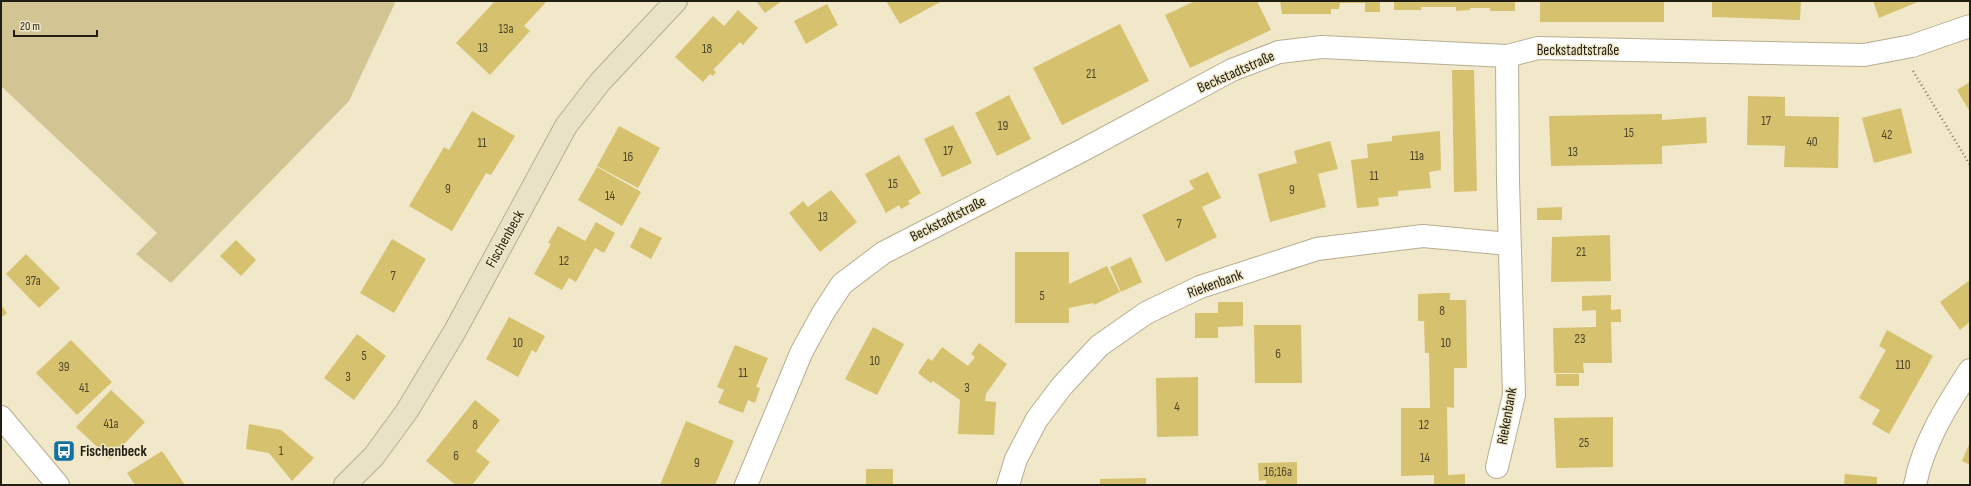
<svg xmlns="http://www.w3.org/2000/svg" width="1971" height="486" viewBox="0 0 1971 486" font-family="'Sofia Sans Condensed',sans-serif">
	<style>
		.green { fill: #d2c593 }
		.building { fill: #d6c16f }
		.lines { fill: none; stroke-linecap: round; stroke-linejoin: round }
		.street-casing { stroke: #b6ae91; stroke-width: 24 }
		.secondary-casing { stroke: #b6ae91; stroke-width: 24 }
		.path { stroke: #817c67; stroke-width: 2.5; stroke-dasharray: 1 3; stroke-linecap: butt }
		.street { stroke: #fff; stroke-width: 22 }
		.secondary { stroke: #e9e2c7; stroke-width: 22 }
		.labels { text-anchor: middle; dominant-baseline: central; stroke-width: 3; stroke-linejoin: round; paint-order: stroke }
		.number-label { font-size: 13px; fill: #4e4629 }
		.street-label { font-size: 15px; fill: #201d12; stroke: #f0e8c9 }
		.poi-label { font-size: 15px; font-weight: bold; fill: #201d12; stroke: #f0e8c9; text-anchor: start }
	</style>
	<rect width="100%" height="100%" fill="#f0e8c9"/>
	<path class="green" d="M1 1H393L395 3 349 101 171 283 136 254 157 233 1 86Z"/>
	<path class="building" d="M495 1H547L524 26 530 31 490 75 456 43Z
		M756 1H782L765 13Z
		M886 1H942L900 24Z
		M1195 1H1257L1271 30 1190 68 1165 15Z
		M1280 1H1380V12H1365V3H1340L1339 9H1331V14H1282Z
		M1394 1H1515V11H1490V8H1470V10L1456 11V7H1421V10H1394Z
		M1540 1H1664V22H1540Z
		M1712 1H1801L1800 20 1712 17Z
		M1873 1H1920L1879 18Z
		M827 4 838 25 806 44 794 21Z
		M738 10 758 28 743 45 740 42 713 70 716 72 713 76 710 74 703 82 675 57 713 16 724 26Z
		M1120 24 1149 81 1062 125 1033 68Z
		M1452 70H1474L1477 191 1454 192Z
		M1970 82V112L1957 90Z
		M1009 95 1031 139 997 156 975 113Z
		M1748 96 1785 97V116L1839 117 1838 168 1784 167 1785 146 1747 145Z
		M1901 108 1912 153 1874 163 1862 118Z
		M472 111 515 136 491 175 486 173 452 231 409 206 444 147 449 150Z
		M1662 114V120L1706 117 1707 143 1662 146V164L1551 166 1549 116Z
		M953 125 972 163 942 177 924 139Z
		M619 126 660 148 638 188 597 166Z
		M1440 131 1441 170 1429 172 1431 188 1398 191V196L1378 198 1379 206 1357 208 1351 160 1368 158 1367 144 1392 141V136Z
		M1330 141 1338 169 1318 174 1326 207 1270 222 1258 174 1297 163 1294 151Z
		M899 155 921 193 908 201 910 204 901 209 899 205 886 213 865 174Z
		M597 167 641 192 622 226 578 200Z
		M1208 172 1221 198 1202 207 1217 237 1166 262 1142 215 1194 189 1189 181Z
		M831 190 857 222 820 252 789 213 803 201 808 207Z
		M1562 207V220H1537V208Z
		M596 222 615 233 604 253 595 248 576 282 569 278 562 290 534 274 551 244 548 243 558 226 585 241Z
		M640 227 662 238 651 259 630 247Z
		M1610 235 1611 281 1551 282 1552 237Z
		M392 239 426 259 394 313 360 293Z
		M236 240 256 260 241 276 220 256Z
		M1015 252H1069V284L1107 266 1120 292 1094 305 1093 303 1069 308V323H1015Z
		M26 254 60 288 39 308 6 274Z
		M1131 257 1142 282 1121 292 1110 267Z
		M1970 280V322L1960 330 1940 302Z
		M1440 293H1450V300H1466L1467 368H1454V408L1447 407 1448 475 1465 474V485H1434V475L1401 476V408H1430L1429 353H1425L1424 321H1418V294Z
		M1611 295V310L1621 309V322H1611L1612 363H1583L1584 373H1554L1553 328 1596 327V310L1582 311V296Z
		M1218 302H1243V326L1218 327V338H1195V313H1218Z
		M1 305 7 313 1 318Z
		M509 317 545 336 536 353 532 350 518 377 486 359Z
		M1254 325H1301L1302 383H1255Z
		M873 327 904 344 877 395 845 379Z
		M1887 330 1933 356 1889 434 1872 424 1880 410 1859 398 1886 350 1879 346Z
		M357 334 386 356 354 400 324 378Z
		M71 340 112 382 77 415 36 373Z
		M979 343 1007 364 986 394 985 401 996 402 994 435 958 434 960 400 933 381 931 383 918 373 928 358 932 361 942 347 968 366 975 357 971 354Z
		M735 345 768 358 756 387 760 388 755 403 748 400 743 413 718 403 724 390 717 387Z
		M1556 374H1579V386H1556Z
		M1198 377V436L1157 437 1156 378Z
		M111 390 145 422 110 459 76 427Z
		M475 400 500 420 476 451 490 462 472 485H456L426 461Z
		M1613 417V467L1556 468 1554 418Z
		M686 421 734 441 715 485H660Z
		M249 424 281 430 314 458 292 481 269 453 246 449Z
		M1970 442V465L1962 461Z
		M162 451 185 485H135L127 473Z
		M1297 462V485H1266V480L1259 481 1258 463Z
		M866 469H893V485H866Z
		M1845 474 1877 477V485H1844Z
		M1146 478V485H1100V479Z"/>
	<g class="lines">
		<g class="street-casing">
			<path id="street" d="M1 417 58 485
				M1497 467 1514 395 1508 181 1507 56
				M746 485 802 351 823 313 842 284 883 253 1083 150 1232 70 1279 52 1322 47 1507 56 1538 48 1864 55 1912 46 1970 26
				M1008 485 1016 459 1037 419 1062 386 1099 346 1146 313 1200 287 1317 249 1423 236 1509 244
				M1915 485C1923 443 1947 405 1970 370"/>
		</g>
		<g class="secondary-casing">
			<path id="secondary" d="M345 485 374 456 407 411 455 331 566 126 600 82 676 1"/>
		</g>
		<path class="path" d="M1913 71 1970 165"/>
		<use href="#street" class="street"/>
		<use href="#secondary" class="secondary"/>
	</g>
	<defs>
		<g id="bus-square" transform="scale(1.15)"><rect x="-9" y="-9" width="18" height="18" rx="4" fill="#13719f" stroke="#f0e8c9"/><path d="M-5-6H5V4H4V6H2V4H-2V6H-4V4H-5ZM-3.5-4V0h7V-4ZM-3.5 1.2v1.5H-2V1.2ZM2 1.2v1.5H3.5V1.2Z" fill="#fff"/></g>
	</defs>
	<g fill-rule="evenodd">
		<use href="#bus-square" x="64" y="451"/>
	</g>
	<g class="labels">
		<g class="number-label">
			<text x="506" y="29">13a</text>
			<text x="483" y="48">13</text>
			<text x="707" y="49">18</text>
			<text x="1091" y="74">21</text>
			<text x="1766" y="121">17</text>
			<text x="1003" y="126">19</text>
			<text x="1629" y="133">15</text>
			<text x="1887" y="135">42</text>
			<text x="1812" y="142">40</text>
			<text x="482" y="143">11</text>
			<text x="948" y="151">17</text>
			<text x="1573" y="152">13</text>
			<text x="1417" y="156">11a</text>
			<text x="628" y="157">16</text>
			<text x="1374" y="176">11</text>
			<text x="893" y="184">15</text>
			<text x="448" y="189">9</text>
			<text x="1292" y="190">9</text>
			<text x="610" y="196">14</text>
			<text x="823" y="217">13</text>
			<text x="1179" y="224">7</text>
			<text x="1581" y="252">21</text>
			<text x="564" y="261">12</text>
			<text x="393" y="276">7</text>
			<text x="33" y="281">37a</text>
			<text x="1042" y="296">5</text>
			<text x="1442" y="311">8</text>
			<text x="1580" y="339">23</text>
			<text x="518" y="343">10</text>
			<text x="1446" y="343">10</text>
			<text x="1278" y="354">6</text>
			<text x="364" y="356">5</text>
			<text x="875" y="361">10</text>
			<text x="1903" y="365">110</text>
			<text x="64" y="367">39</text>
			<text x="743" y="373">11</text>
			<text x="348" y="377">3</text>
			<text x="84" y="388">41</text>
			<text x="967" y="388">3</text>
			<text x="1177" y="407">4</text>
			<text x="111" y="424">41a</text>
			<text x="475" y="425">8</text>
			<text x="1424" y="425">12</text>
			<text x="1584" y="443">25</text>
			<text x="281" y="451">1</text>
			<text x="456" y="456">6</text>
			<text x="1425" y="458">14</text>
			<text x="697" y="463">9</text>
			<text x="1278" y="472">16;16a</text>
		</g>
		<g class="street-label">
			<text x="1578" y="50">Beckstadtstraße</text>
			<text transform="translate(1236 72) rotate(-24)">Beckstadtstraße</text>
			<text transform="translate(948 219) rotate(-27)">Beckstadtstraße</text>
			<text transform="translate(505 239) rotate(-61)">Fischenbeck</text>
			<text transform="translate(1215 284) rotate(-20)">Riekenbank</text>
			<text transform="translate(1507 416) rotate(-80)">Riekenbank</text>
		</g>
		<g class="poi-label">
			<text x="80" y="451">Fischenbeck</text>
		</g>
	</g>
	<rect width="1971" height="486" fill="none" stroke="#201d12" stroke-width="4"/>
	<path d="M14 30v6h83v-6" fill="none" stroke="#201d12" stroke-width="2"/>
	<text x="20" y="30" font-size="12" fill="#201d12" stroke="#f0e8c9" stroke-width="3" paint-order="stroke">20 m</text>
</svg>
